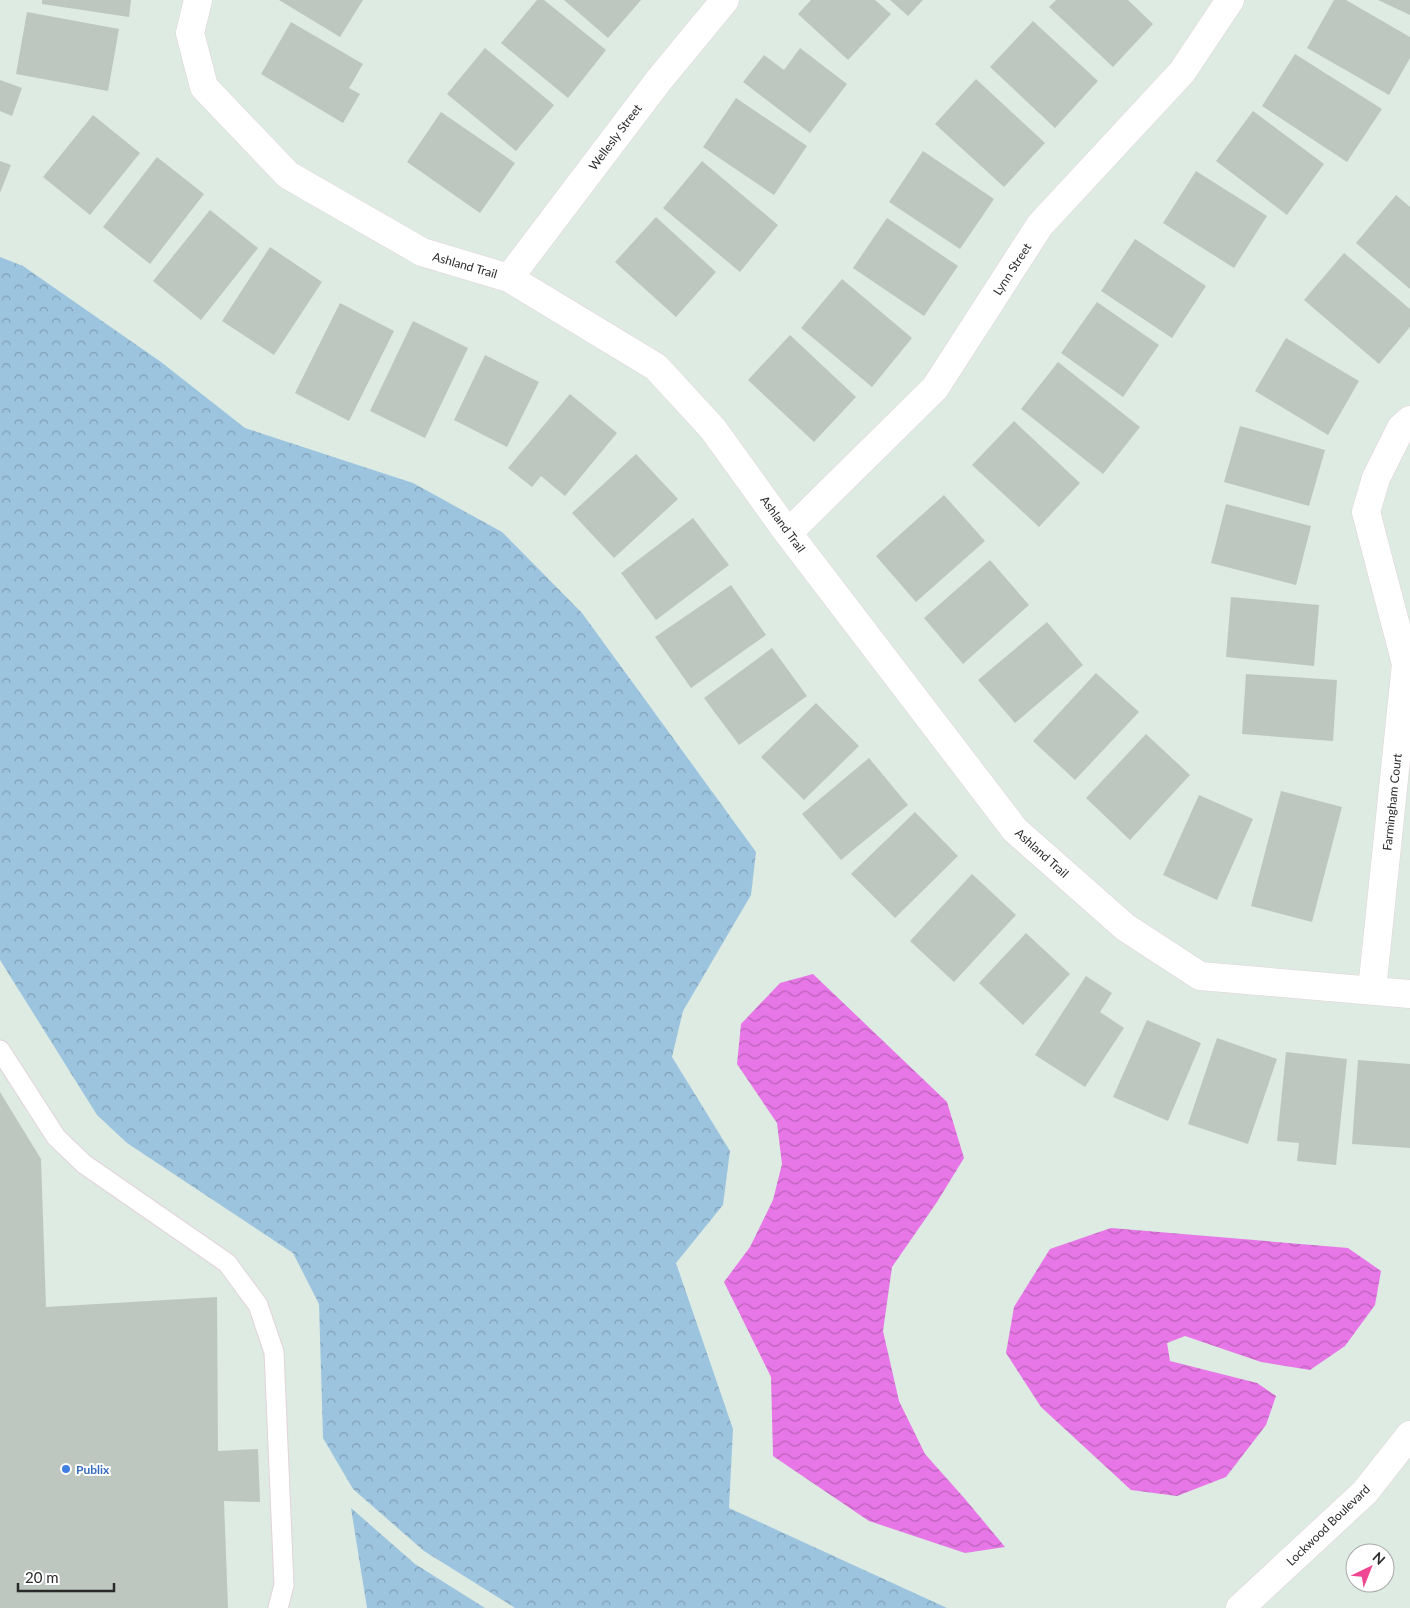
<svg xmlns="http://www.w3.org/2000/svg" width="1410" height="1608" viewBox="0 0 1410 1608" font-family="Lato,sans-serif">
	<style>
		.forest { fill: url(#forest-crowns) }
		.water { fill: url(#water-waves) }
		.building { fill: #bdc7bf }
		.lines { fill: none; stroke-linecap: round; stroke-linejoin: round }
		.lane-casing { stroke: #e2d3da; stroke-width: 21 }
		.street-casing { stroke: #e2d3da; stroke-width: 29 }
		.secondary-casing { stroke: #e2d3da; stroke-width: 29 }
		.lane { stroke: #fff; stroke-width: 19 }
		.street { stroke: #fff; stroke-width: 28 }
		.secondary { stroke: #fff; stroke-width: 28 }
		.shop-dot { fill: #3f7fe0; stroke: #fff; stroke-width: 2 }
		.labels { text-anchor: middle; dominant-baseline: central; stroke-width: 4; stroke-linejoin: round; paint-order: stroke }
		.street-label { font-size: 12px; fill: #2a2a2a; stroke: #fff }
		.shop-label { font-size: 12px; font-weight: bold; fill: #366cbe; stroke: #fff; text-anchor: start }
	</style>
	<defs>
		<pattern id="forest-crowns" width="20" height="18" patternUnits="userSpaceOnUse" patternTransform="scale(1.25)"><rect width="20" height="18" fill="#9dc4df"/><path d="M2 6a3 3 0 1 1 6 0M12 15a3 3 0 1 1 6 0" fill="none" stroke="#809fb5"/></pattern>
		<pattern id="water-waves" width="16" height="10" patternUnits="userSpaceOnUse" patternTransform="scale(1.25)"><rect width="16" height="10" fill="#e777e6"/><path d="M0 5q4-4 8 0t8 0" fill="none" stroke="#bb62bb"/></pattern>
	</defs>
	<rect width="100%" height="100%" fill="#ddebe2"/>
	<path class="forest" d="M0 257 23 266 161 362 245 428 413 483 502 532 582 613 756 852 751 895 683 1011 672 1057 730 1151 723 1205 676 1263 733 1429 729 1508 947 1608H515L424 1551 353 1489 323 1438 319 1304 293 1253 127 1143 97 1115 0 960Z
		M351 1508 415 1564 485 1608H367Z"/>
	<path class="water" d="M813 974 947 1102 964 1158 937 1202 892 1267 883 1331 899 1401 925 1454 965 1499 1005 1547 965 1553 869 1521 773 1456 771 1377 724 1282 750 1247 773 1200 782 1164 777 1123 737 1064 741 1024 780 983Z
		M1111 1228 1348 1248 1381 1271 1375 1305 1345 1346 1310 1370 1261 1362 1185 1336 1167 1343 1170 1361 1257 1383 1276 1396 1266 1425 1226 1477 1177 1496 1131 1490 1041 1407 1006 1353 1014 1307 1050 1249Z"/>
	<path class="building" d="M42 0H131L129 17 42 4Z
		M279 0H363L340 37Z
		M537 0H544L606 50 568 98 501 43Z
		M564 0H641L608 38Z
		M811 0H875L891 14 848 60 798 14Z
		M890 0H923L908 16Z
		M1056 0H1128L1153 24 1113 67 1049 7Z
		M1334 0H1346L1410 37V58L1389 95 1307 48Z
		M1378 0H1410V15Z
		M27 12 119 29 108 91 16 74Z
		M1033 21 1098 81 1055 128 990 67Z
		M291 22 363 64 349 88 360 94 343 123 261 74Z
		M485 48 554 105 516 151 447 94Z
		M800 48 847 84 810 133 743 82 764 55 784 70Z
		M1295 54 1382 109 1347 162 1262 106Z
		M976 79 1045 143 1004 187 935 124Z
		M0 80 22 88 12 116 0 111Z
		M736 98 807 146 774 195 703 147Z
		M1253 111 1324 164 1287 215 1216 161Z
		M441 112 515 163 480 213 407 162Z
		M93 115 140 153 90 215 43 177Z
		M923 151 994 199 960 249 889 202Z
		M157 157 204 194 150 264 103 227Z
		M0 161 11 165 0 193Z
		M702 161 778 225 740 272 663 208Z
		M1196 171 1267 216 1234 268 1163 223Z
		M1396 195 1410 207V289L1356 243Z
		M210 210 258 248 201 320 153 281Z
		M656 217 716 272 676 317 615 262Z
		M887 218 958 266 924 316 853 268Z
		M1135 239 1206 286 1172 338 1101 291Z
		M270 247 322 282 274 355 222 321Z
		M1344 253 1410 309V327L1379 364 1304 300Z
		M842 279 912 338 872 387 801 328Z
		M1097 302 1159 345 1123 397 1061 353Z
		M340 303 394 331 349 421 295 393Z
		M413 321 468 348 425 438 370 411Z
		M790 335 856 397 814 442 748 380Z
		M1286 338 1359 381 1328 435 1255 391Z
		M485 355 539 382 507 447 454 420Z
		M1058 362 1140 427 1103 474 1021 409Z
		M570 394 617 433 565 496 541 476 532 487 508 468Z
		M1014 421 1080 483 1039 527 972 465Z
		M1240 426 1325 450 1309 506 1224 482Z
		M636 454 678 499 614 558 572 513Z
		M944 495 985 541 916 602 876 556Z
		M1226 504 1311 526 1296 585 1211 563Z
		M693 518 729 565 656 620 621 573Z
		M990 560 1029 605 963 664 924 618Z
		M731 585 766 635 691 688 655 637Z
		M1231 597 1319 605 1314 666 1226 657Z
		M1047 622 1083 665 1015 723 978 680Z
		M772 648 807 696 739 745 704 698Z
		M1096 673 1139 712 1075 780 1033 741Z
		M1246 674 1337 680 1333 741 1242 734Z
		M816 703 859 746 804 800 761 757Z
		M1146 734 1190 775 1130 840 1086 798Z
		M869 758 908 805 841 860 802 814Z
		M1281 791 1342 807 1312 922 1251 906Z
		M1199 795 1253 819 1217 900 1163 875Z
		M915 812 958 856 895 918 851 874Z
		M972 874 1016 915 954 982 910 941Z
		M1026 933 1070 974 1023 1025 979 983Z
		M1086 976 1112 993 1100 1012 1124 1028 1085 1087 1035 1055Z
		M1147 1020 1201 1043 1168 1121 1113 1097Z
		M1217 1038 1277 1059 1248 1144 1188 1124Z
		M1286 1052 1347 1059 1336 1165 1297 1161 1299 1143 1277 1141Z
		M1358 1060 1410 1064V1148L1352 1144Z
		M0 1092 41 1159 46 1307 217 1297 218 1451 258 1449 260 1502 224 1501 228 1608H0Z"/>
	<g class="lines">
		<g class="lane-casing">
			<path id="lane" d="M0 1050 56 1137 84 1164 227 1263 258 1305 274 1352 284 1585 278 1608"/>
		</g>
		<g class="street-casing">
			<path id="street" d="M198 0 190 33 204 87 288 175 422 252 509 278 656 367 713 429 788 533 1015 830 1125 927 1200 976 1410 994
				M509 278 659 80 725 0
				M788 533 935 388 1040 225 1182 72 1230 0
				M1372 990 1406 664 1366 512 1376 478 1401 428 1410 420"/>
		</g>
		<g class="secondary-casing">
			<path id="secondary" d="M1240 1608 1365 1492 1410 1435"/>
		</g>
		<use href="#lane" class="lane"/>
		<use href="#street" class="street"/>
		<use href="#secondary" class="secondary"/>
	</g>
	<circle class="shop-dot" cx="66" cy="1469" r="5"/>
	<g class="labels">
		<g class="street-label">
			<text transform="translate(615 137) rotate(-53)">Wellesly Street</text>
			<text transform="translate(465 265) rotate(16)">Ashland Trail</text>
			<text transform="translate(1012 269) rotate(-57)">Lynn Street</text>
			<text transform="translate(783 524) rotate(54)">Ashland Trail</text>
			<text transform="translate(1392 802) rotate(-84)">Farmingham Court</text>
			<text transform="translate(1042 853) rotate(42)">Ashland Trail</text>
			<text transform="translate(1328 1525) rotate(-44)">Lockwood Boulevard</text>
		</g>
		<g class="shop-label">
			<text x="76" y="1469">Publix</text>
		</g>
	</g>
	<g transform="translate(1370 1568) rotate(43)"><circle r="24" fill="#ffffff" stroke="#aaaaaa"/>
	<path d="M0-4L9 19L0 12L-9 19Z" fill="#ef4791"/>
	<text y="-8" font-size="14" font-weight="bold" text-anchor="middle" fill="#2a2a2a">N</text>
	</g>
	<path d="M18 1583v8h96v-8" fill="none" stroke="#2a2a2a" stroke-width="2.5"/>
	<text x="25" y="1583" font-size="15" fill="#2a2a2a" stroke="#ffffff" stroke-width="4" paint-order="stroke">20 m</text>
</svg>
